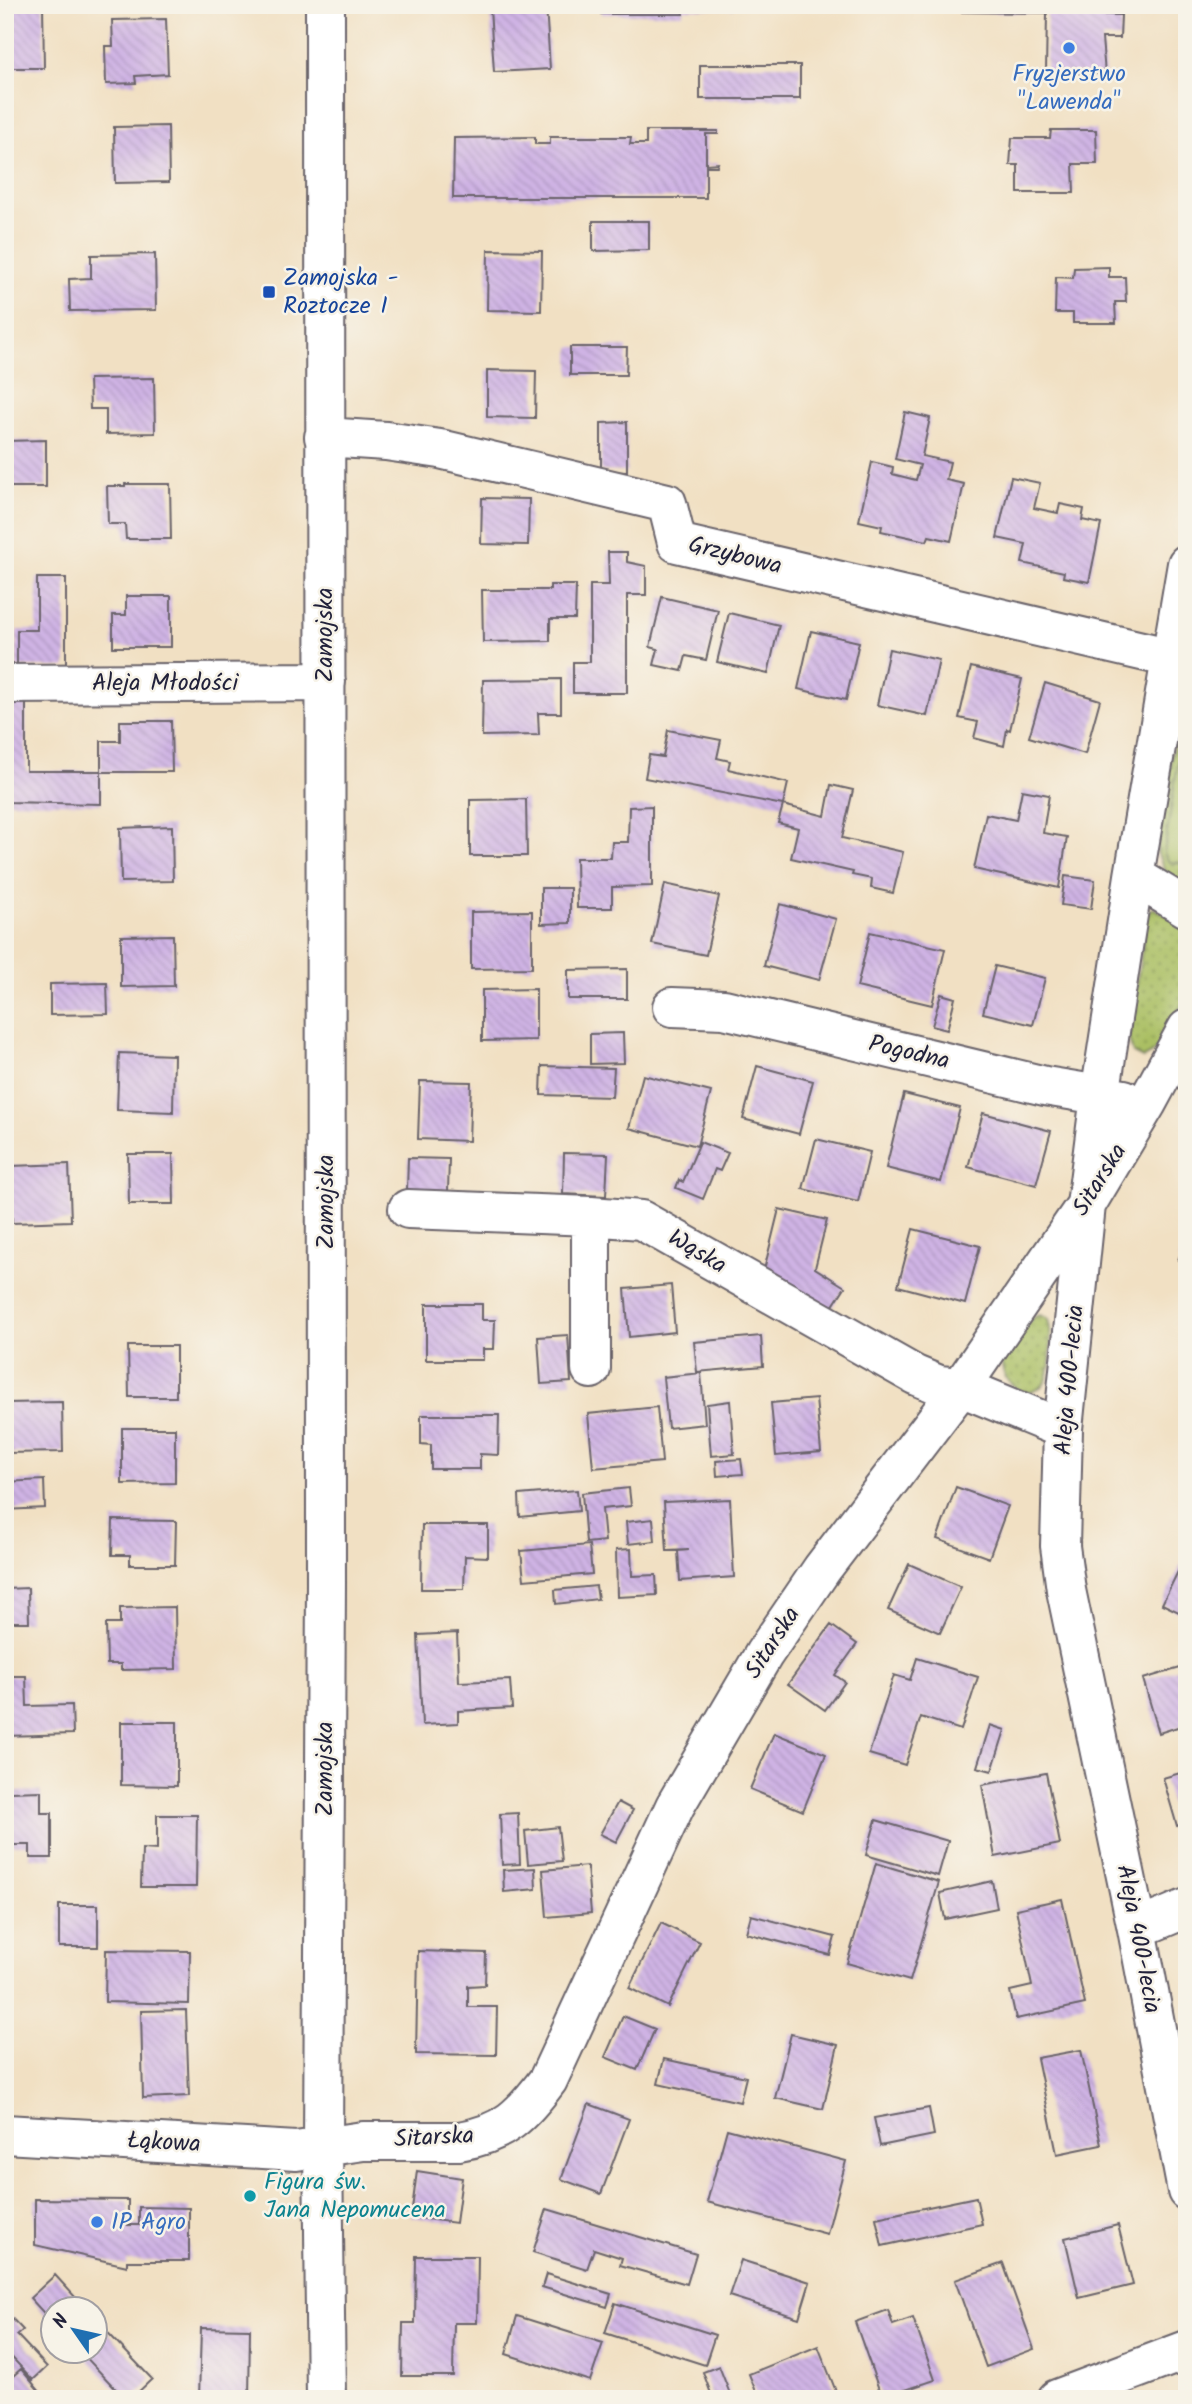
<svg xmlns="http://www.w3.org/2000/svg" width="1192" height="2404" viewBox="0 0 1192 2404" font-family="Kalam,sans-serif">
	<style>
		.grass { fill: url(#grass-dots); stroke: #667050; stroke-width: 2 }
		.green { fill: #aabf64; stroke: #667050; stroke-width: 2 }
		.building { fill: url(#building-back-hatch) }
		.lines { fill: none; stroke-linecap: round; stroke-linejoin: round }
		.minor-casing { stroke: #6a646b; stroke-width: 42 }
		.minor { stroke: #fff; stroke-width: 38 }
		.shop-dot { fill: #3f7fe0; stroke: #f7f3e8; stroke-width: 2.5 }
		.transit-dot { fill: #1a4fb4; stroke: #f7f3e8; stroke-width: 2.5 }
		.culture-dot { fill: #0f9aa8; stroke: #f7f3e8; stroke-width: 2.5 }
		.labels { text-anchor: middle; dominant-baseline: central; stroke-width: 5; stroke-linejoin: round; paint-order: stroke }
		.shop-label { font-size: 24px; fill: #366cbe; stroke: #f7f3e8 }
		.transit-label { font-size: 24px; fill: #164399; stroke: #f7f3e8; text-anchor: start }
		.street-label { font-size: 24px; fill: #22223b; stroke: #f7f3e8 }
		.culture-label { font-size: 24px; fill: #0d838f; stroke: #f7f3e8; text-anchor: start }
	</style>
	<defs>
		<pattern id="grass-dots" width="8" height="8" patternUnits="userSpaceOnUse" patternTransform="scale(1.75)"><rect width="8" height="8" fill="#aabf64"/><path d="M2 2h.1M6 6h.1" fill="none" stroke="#8a9b54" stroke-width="1.8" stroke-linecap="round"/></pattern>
		<pattern id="building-back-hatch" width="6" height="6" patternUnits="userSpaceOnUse" patternTransform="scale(1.75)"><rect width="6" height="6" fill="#cfb3e4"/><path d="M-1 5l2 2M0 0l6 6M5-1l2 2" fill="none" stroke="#b19ac4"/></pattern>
	</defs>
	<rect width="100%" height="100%" fill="#f7f3e8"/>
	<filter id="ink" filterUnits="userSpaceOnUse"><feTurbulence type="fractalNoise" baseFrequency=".0143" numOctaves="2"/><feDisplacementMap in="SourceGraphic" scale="14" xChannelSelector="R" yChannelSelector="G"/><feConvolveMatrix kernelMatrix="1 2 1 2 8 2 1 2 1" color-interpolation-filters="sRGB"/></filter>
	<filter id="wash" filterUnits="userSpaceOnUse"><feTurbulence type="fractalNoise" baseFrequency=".00686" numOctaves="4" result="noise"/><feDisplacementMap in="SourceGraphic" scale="28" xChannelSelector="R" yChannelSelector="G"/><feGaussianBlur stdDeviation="1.57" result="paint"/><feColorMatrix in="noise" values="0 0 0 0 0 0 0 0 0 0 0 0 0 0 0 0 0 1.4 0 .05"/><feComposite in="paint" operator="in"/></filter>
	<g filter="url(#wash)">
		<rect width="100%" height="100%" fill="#f1e0c3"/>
		<path class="grass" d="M1187 659V705L1164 853 1169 862 1187 863V889L1166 873 1157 852Z
			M1153 908 1187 926V995L1161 1044 1152 1053 1143 1058 1133 1053 1129 1039 1147 913Z
			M1039 1315 1047 1318C1053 1327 1051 1371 1046 1381 1042 1388 1035 1391 1027 1393 1011 1388 998 1373 1003 1356L1033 1318Z"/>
		<path class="green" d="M1187 705V863L1169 862 1164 853Z"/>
		<g id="blocks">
			<path class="building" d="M5 5H43L44 68H5Z
				M546 5 550 69 494 72 490 8Z
				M601 5H733V9H683V14H601Z
				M960 5H1082V14L1121 15 1120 38H1102L1105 74 1046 72 1047 13 960 12Z
				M166 19 168 74 135 76 136 83 106 84 105 46H113L112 20Z
				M700 65H800V99H700Z
				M168 126 169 182 115 183 114 127Z
				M1051 130H1096L1097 164H1073L1074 193H1018V165H1010L1012 138H1050Z
				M646 131H718V134H706V164L718 163 717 166H706V198H453L454 138 535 137V144H550V137H631L630 144H646Z
				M593 221H649V250L593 251Z
				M5 230H12L13 259H5Z
				M488 250 542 251 541 311 487 310Z
				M155 254 156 310 70 311 69 279 91 278V255Z
				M1109 267V277H1125L1126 302H1115L1116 323H1073V313H1055L1056 277 1073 278 1074 268Z
				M570 347H627L626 375H570Z
				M487 370 536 371 535 418 487 417Z
				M154 378 155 433 106 434V409H90L89 379Z
				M905 412 930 418 922 456 950 462 946 480 964 484 951 541 929 536 927 541 881 531 882 526 859 521 872 462 893 467 892 474 916 480 920 465 895 459Z
				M627 422V472L601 471V423Z
				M46 440V487H5V441Z
				M1011 477 1040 483 1034 508 1058 513 1060 504 1084 509 1082 520 1101 524 1089 582 1063 577 1064 572 1022 563 1026 544 997 538Z
				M125 484H170L171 539H126L125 524H108L107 486H125Z
				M482 498 529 499 528 545 481 544Z
				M608 552H627V562L646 566V595H627V693H573V662H590V585H609Z
				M37 578H66V667H17V630H37Z
				M550 585H576L575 619H550V641L483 642 482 590H550Z
				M126 596H171V647H113V615H126Z
				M662 597 718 610 706 660 686 656 682 671 654 665 658 649 650 647Z
				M729 613 779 625 768 674 717 662Z
				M811 631 859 642 846 700 798 689Z
				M889 649 939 660 927 716 877 705Z
				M971 667 1022 679 1010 730 1007 729 1004 746 974 738 978 722 959 718Z
				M561 679V713H538L539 735 482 736 483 680Z
				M1045 683 1100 700 1085 754 1029 737Z
				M5 700 26 701V771H101V804L5 802Z
				M120 721H171L172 772H101V741H120Z
				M668 730 721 740 717 758 730 761 728 769 788 783 783 805 645 778 649 755 663 757Z
				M831 785 853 790 842 838 903 852 893 893 871 888 872 879 852 875 853 872 791 858 798 828 778 823 783 805 825 816Z
				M1022 790 1049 795 1043 833 1067 837 1059 888 974 869 986 814 1016 820Z
				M526 799 527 856H470V800Z
				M652 806V886L612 887V908H577L576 858H611L612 842H628L629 807Z
				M172 826 173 881 121 882 120 828Z
				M1065 876 1095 880 1091 909 1061 905Z
				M665 884 719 896 706 955 652 944Z
				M541 888H570V923L541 924Z
				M780 904 836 919 819 980 764 966Z
				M532 911V968L471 969V912Z
				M870 932 945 949 932 1005 857 987Z
				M173 935 174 986 121 987V936Z
				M995 966 1045 978 1033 1025 983 1013Z
				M627 969V999H568V970Z
				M107 983 108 1014 50 1015V984Z
				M536 989V1040L482 1041V990Z
				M941 994 955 998 947 1030 932 1026Z
				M623 1033 624 1063 590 1064V1034Z
				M119 1053 174 1055 173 1112 117 1110Z
				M542 1066 614 1068 612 1097 541 1095Z
				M757 1066 813 1081 799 1134 743 1119Z
				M643 1075 711 1092 697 1146 629 1128Z
				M420 1081 471 1082 469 1141 418 1139Z
				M904 1094 960 1108 941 1182 886 1168Z
				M983 1113 1051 1131 1036 1185 968 1167Z
				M816 1139 870 1152 858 1202 803 1189Z
				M700 1142 728 1153 720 1171 715 1169 703 1199 676 1188 679 1180 683 1182Z
				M564 1153 608 1154 606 1196 563 1194Z
				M128 1154H173L174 1204H129Z
				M408 1158 449 1159 448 1191 407 1190Z
				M69 1164 71 1221 12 1223 10 1166Z
				M779 1209 827 1220 815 1268 845 1287 827 1315 764 1270Z
				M913 1229 980 1246 965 1304 898 1286Z
				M1187 1239V1264L1178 1260Z
				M671 1285 675 1332 629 1337 625 1289Z
				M426 1304H482V1320H495L494 1349H483V1360H426Z
				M568 1335 571 1382 541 1384 538 1337Z
				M761 1336 763 1366 697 1372 694 1342Z
				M128 1346H176V1397H129Z
				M701 1373 705 1424 668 1428 663 1377Z
				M816 1399 821 1452 776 1456 771 1403Z
				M730 1401 734 1454 711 1456 707 1404Z
				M62 1402 63 1452 5 1453V1403Z
				M657 1407 662 1462 593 1468 588 1414Z
				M421 1415H499L498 1455 480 1454V1469H431V1445L421 1444Z
				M122 1428H175V1483L122 1484Z
				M741 1459 743 1474 717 1476 716 1461Z
				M44 1480 45 1508 5 1510V1482Z
				M956 1487 1008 1506 989 1558 937 1539Z
				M629 1488 631 1506 602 1509 605 1541 586 1543 582 1493Z
				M577 1490 579 1511 520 1517 519 1495Z
				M730 1499 734 1577 680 1581 678 1551 689 1550 667 1551 664 1502Z
				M653 1519 655 1541 628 1544 626 1522Z
				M113 1520 176 1521 175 1565H130V1555H112Z
				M422 1525H488V1557L465 1556 464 1589H421Z
				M589 1545 592 1574 524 1580 521 1551Z
				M631 1549 632 1576 656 1575 657 1595 617 1597 616 1550Z
				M1187 1553V1616L1162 1604Z
				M909 1564 961 1587 940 1633 888 1610Z
				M596 1586 598 1599 556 1604 555 1590Z
				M28 1588 29 1622H5V1589Z
				M175 1607 176 1669 121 1670V1664H107L106 1624H120V1608Z
				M831 1625 857 1644 835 1675 845 1682 825 1710 788 1684Z
				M457 1633 459 1682 510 1680 512 1708 458 1711V1723L422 1725 418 1635Z
				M917 1658 978 1677 961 1730 921 1717 905 1765 869 1754 894 1675 910 1680Z
				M1187 1666V1724L1159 1733 1143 1679Z
				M5 1676H26L27 1706 72 1705 73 1734 5 1736Z
				M121 1722H177V1786L121 1785Z
				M990 1725 1005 1730 992 1771 977 1767Z
				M774 1733 826 1754 803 1811 750 1789Z
				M1187 1771V1823L1177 1826 1163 1778Z
				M1046 1773 1060 1844 995 1857 982 1785Z
				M41 1791V1813H52V1858H30V1845H5V1796H10V1792Z
				M618 1802 633 1810 616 1842 600 1834Z
				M518 1813 520 1864 502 1865 500 1814Z
				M157 1815H197L196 1887H141L142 1849 157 1850Z
				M876 1820 948 1841 938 1876 866 1855Z
				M558 1827 562 1861 528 1864 525 1831Z
				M876 1863 939 1882 910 1981 847 1963Z
				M587 1866 591 1913 547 1917 543 1870Z
				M535 1868 536 1889 504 1892 503 1870Z
				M992 1881 997 1908 945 1919 940 1893Z
				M1062 1899 1085 2004 1016 2019 1010 1991 1032 1986 1016 1909Z
				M59 1905H98V1947H59Z
				M751 1915 835 1937 830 1955 746 1933Z
				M661 1923 700 1942 668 2007 629 1988Z
				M106 1950 190 1951 189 2004 105 2002Z
				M418 1951 486 1953 485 1985 468 1986V2007H497L496 2055 416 2054Z
				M186 2010 189 2096 143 2098 141 2011Z
				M623 2016 655 2029 637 2070 605 2057Z
				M791 2034 838 2045 823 2109 775 2098Z
				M1081 2050 1101 2145 1057 2154 1037 2058Z
				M664 2059 746 2077 740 2102 658 2084Z
				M589 2104 629 2119 601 2194 561 2179Z
				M929 2108 934 2135 880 2146 874 2118Z
				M727 2129 846 2161 827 2234 707 2202Z
				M417 2171 462 2178 456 2223 411 2217Z
				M976 2197 982 2224 882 2246 876 2218Z
				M35 2199 128 2200V2225H139V2207L189 2208V2261H127V2266L35 2245Z
				M547 2209 696 2254 687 2284 620 2265 622 2258 594 2249 587 2269 533 2252Z
				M1118 2225 1133 2285 1079 2298 1065 2238Z
				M416 2256H478L477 2323H454L453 2376H402L403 2323H415Z
				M741 2260 810 2282 799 2318 729 2296Z
				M1003 2263 1034 2349 986 2367 955 2280Z
				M546 2274 611 2294 607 2307 542 2287Z
				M55 2275 87 2310H52V2322L30 2298Z
				M615 2303 715 2335 705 2365 605 2333Z
				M888 2310 893 2325 913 2318 935 2380 882 2398 855 2322Z
				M5 2311 23 2330 17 2335 47 2367 33 2380 5 2350Z
				M517 2316 603 2343 590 2381 506 2354Z
				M94 2318 152 2379 131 2399H125L81 2352H94Z
				M201 2328 250 2329 249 2399H199Z
				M818 2346 839 2399H759L749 2374Z
				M719 2366 732 2399H713L703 2372Z
				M21 2369 46 2399H13L5 2390V2383Z"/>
		</g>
	</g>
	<g filter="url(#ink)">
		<use href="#blocks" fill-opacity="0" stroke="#6a646b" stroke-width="2"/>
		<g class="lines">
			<g class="minor-casing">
				<path id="minor" d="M325 5 326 1582 323 2146 326 2399
					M324 437 386 441 440 449 667 503 677 543 1172 658
					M1187 564 1134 876 1100 1096 1086 1205 1063 1429 1060 1546 1066 1590 1137 1929 1187 2191
					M5 684 326 682
					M1134 876 1187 908
					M672 1007 724 1009 1045 1086 1124 1099
					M408 1209 591 1216 641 1220 915 1375 939 1385 961 1387 1063 1429
					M591 1216V1369
					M1137 1929 1187 1908
					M5 2134 296 2151 363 2141H459C504 2134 522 2115 548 2080L675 1806 764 1654 822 1569 961 1387 1086 1205 1147 1103 1187 1029
					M1057 2399 1187 2350"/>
			</g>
			<use href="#minor" class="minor"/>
		</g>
	</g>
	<g class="shop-dot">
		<circle cx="1069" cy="48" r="7"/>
		<circle cx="97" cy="2222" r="7"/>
	</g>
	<rect class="transit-dot" x="262" y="285" width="14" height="14" rx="3.5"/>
	<circle class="culture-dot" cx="250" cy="2196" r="7"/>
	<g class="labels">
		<g class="shop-label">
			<text x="1069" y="74">Fryzjerstwo<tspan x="1069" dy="28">"Lawenda"</tspan></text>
			<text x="111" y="2222" text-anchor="start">IP Agro</text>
		</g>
		<g class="transit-label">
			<text x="283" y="278">Zamojska -<tspan x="283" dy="28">Roztocze I</tspan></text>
		</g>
		<g class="street-label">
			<text transform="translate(735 556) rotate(14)">Grzybowa</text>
			<text transform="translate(325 635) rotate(-90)">Zamojska</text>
			<text x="165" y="683">Aleja Młodości</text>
			<text transform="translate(909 1053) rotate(13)">Pogodna</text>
			<text transform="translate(1100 1180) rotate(-58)">Sitarska</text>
			<text transform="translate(326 1202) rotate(-90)">Zamojska</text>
			<text transform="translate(697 1252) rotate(31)">Wąska</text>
			<text transform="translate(1070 1380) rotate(-85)">Aleja 400-lecia</text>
			<text transform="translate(773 1643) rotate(-57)">Sitarska</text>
			<text transform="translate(325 1769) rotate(-90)">Zamojska</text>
			<text transform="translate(1138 1939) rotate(79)">Aleja 400-lecia</text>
			<text transform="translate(434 2138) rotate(-3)">Sitarska</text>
			<text transform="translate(164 2143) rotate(3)">Łąkowa</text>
		</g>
		<g class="culture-label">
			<text x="264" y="2182">Figura św.<tspan x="264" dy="28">Jana Nepomucena</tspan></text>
		</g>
	</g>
	<rect width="1192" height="2404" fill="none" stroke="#f7f3e8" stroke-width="28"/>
	<g transform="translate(74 2330) rotate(304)"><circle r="33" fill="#f7f3e8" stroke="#a29fa3" stroke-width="2"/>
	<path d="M0-5L12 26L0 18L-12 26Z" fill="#1f6fb2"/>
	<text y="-10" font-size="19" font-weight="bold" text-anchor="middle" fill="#22223b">N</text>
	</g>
</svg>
